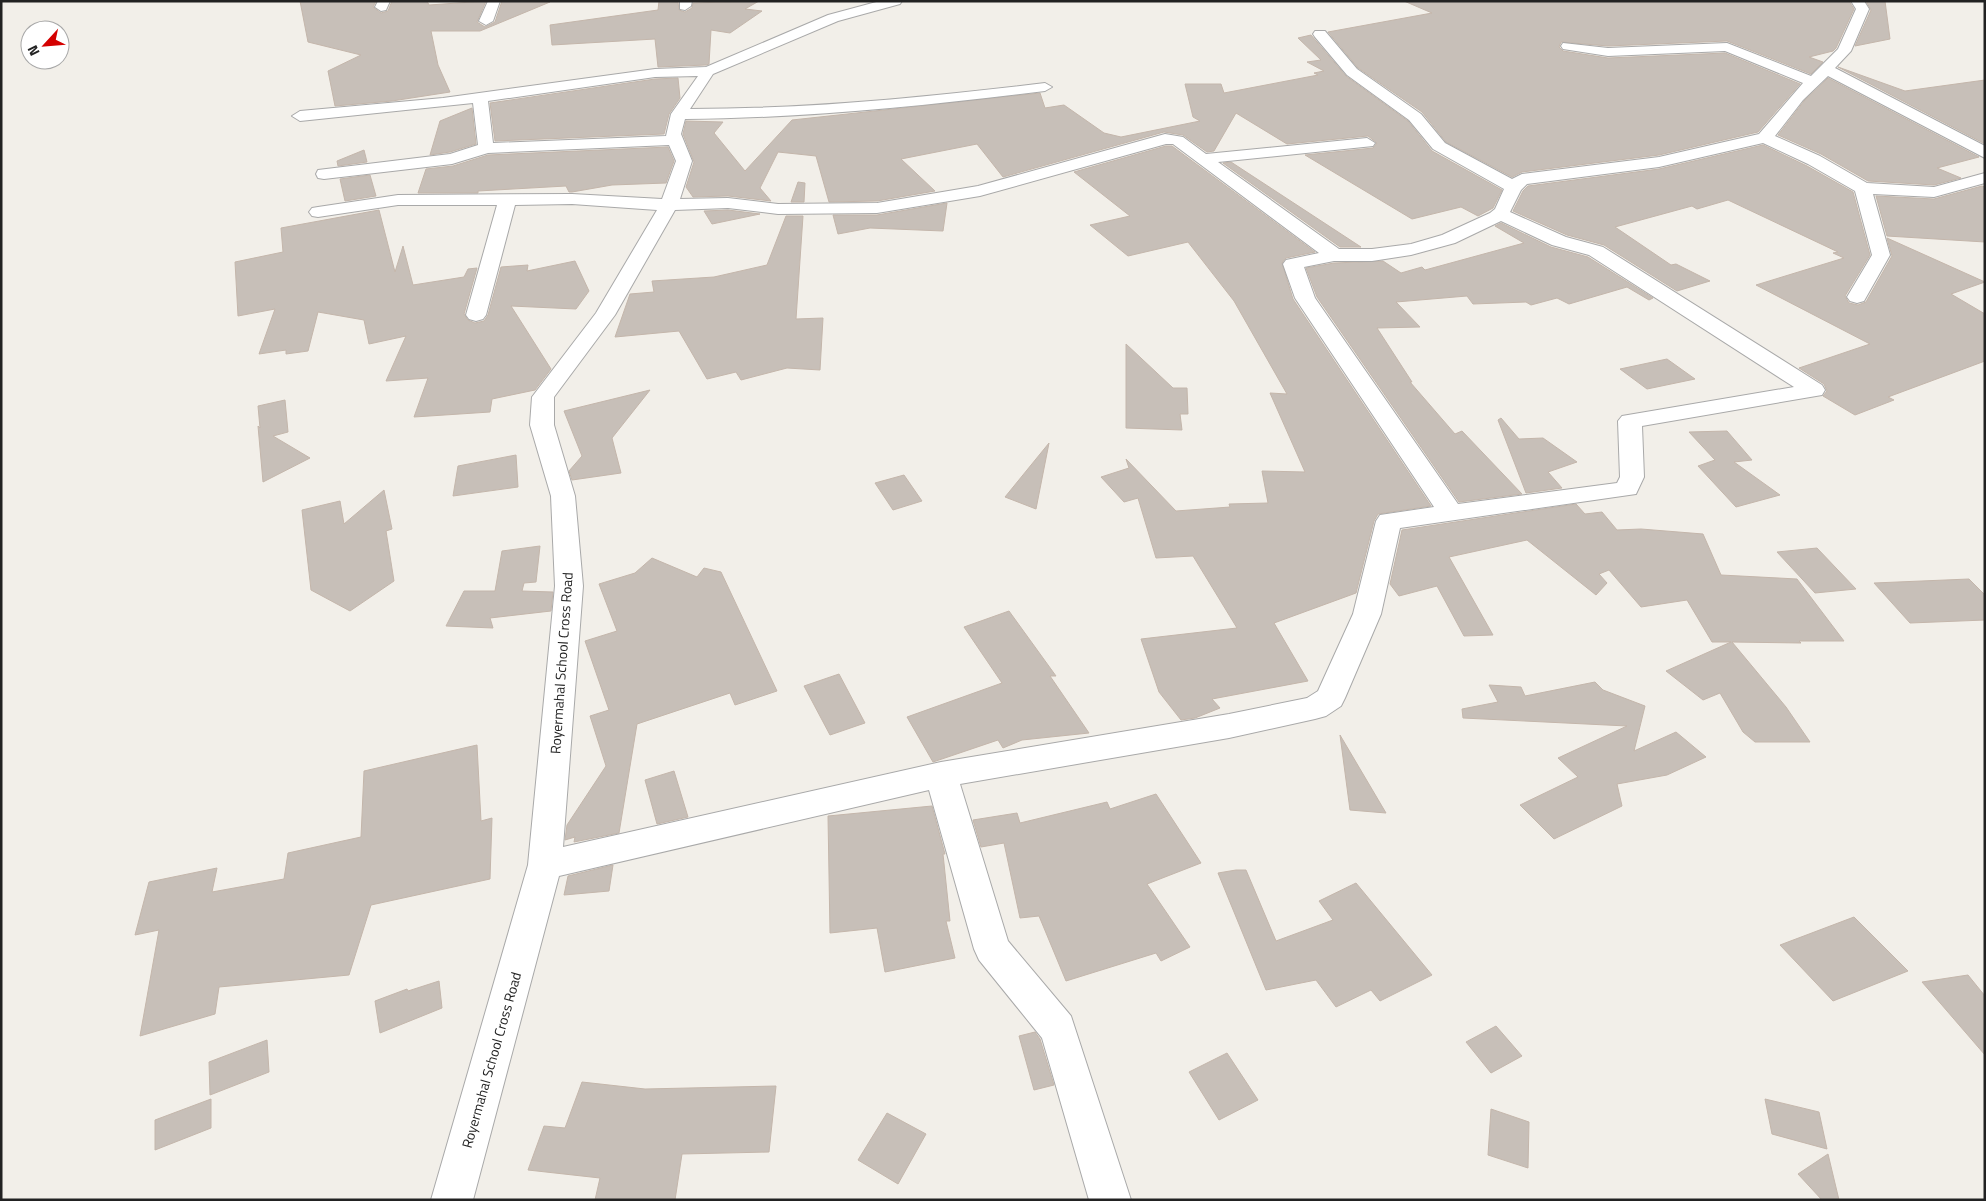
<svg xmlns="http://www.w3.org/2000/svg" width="1986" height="1201" viewBox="0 0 1986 1201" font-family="'Titillium Web',sans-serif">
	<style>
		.building { fill: #c7bfb8; stroke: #c4b6ab }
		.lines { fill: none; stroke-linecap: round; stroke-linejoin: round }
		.street-casing { stroke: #a9a9a9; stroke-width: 2 }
		.street { fill: #fff; fill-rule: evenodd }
		.labels { text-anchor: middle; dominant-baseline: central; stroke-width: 4.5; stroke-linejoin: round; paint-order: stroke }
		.street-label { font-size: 14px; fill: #222; stroke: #fff }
	</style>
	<rect width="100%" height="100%" fill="#f2efe9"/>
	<path class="building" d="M300 1H376L373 7 381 13 388 11 392 1H427L429 5 486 1 477 22 485 27 495 22 502 1 550 2 480 31H431L438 65 450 92 392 101 335 106 328 71 361 55 308 42Z
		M659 1 678 2 679 10 685 12 692 8 693 3 759 1 745 9 762 11 730 33 711 30 709 64 706 65 658 67 655 39 552 45 550 25 658 10Z
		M1404 1H1849L1854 9 1836 48 1833 51 1809 57 1823 62 1811 74 1727 41 1608 46 1561 42 1559 47 1563 51 1608 58 1725 53 1800 84 1758 132 1659 155 1522 172 1512 177 1446 142 1422 112 1358 68 1328 32 1432 13Z
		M1866 1H1885L1890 39 1855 46 1871 10Z
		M1311 35 1346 76 1408 121 1432 151 1502 190 1493 208 1478 216 1461 207 1412 219 1305 155 1373 148 1377 143 1368 136 1287 144 1236 113 1214 151 1207 152 1183 135 1164 132 1003 177 977 144 901 159 935 191 877 201 829 202 816 156 778 152 760 188 771 201 728 196 693 197 686 187 694 162 683 134 686 121 723 122 714 133 745 171 792 120 1040 93 1045 108 1064 105 1104 133 1121 137 1200 121 1193 117 1185 84H1221L1224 93 1318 75 1314 73 1324 71 1307 62 1321 60 1298 38Z
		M1838 67 1905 91 1985 80V144Z
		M678 78 680 98 669 114 664 134 495 141 490 103 655 79Z
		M1828 78 1979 157 1937 168 1961 178 1934 185 1868 181 1821 154 1778 135 1804 101Z
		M472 108 476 144 450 152 430 155 440 121Z
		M1763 145 1807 166 1853 192 1870 255 1845 296 1849 303 1858 305 1866 302 1892 256 1887 238 1985 282 1951 294 1985 314V361L1888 397 1894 400 1855 415 1823 396 1827 391 1824 384 1799 368 1870 344 1756 285 1844 258 1833 253 1838 252 1728 200 1697 209 1692 206 1615 227 1671 265 1676 264 1710 281 1677 291 1604 245 1567 235 1513 211 1523 191 1528 186 1659 169Z
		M1166 146H1172L1315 252 1286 258 1282 263 1293 299 1431 506 1378 514 1374 521 1356 593 1274 623 1308 681 1212 699 1220 708 1195 718 1181 720 1159 692 1141 639 1237 628 1193 556 1156 558 1138 498 1124 502 1101 477 1129 468 1126 459 1176 511 1230 507 1229 504 1268 503 1262 471 1305 472 1270 393 1287 394 1234 301 1188 242 1128 256 1090 225 1130 216 1074 172Z
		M668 147 674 161 666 183 612 185 572 192H569L566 186 478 191V193H418L426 169 453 166 488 155Z
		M364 150 367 162 338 166 337 161Z
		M1231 162 1361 247H1340L1223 163Z
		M370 175 376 196 345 201 340 179Z
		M798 182 805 183 804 202H791Z
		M1982 186 1985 187V242L1887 236 1876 196 1934 199Z
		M947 203 943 231 870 228 838 234 833 215H877Z
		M379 210 395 272 403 246 413 285 464 277 468 269 477 268 464 314 468 320 475 323 484 321 488 315 501 267 528 265 527 271 575 261 589 291 576 309 511 306 551 369 535 390 492 399 490 412 414 417 428 378 386 381 406 336 369 344 364 320 318 312 308 351 286 354V350L259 354 275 309 238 316 235 262 283 252 281 228Z
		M728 210 760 214 712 224 704 211Z
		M786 216H803L796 319 823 318 820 370 787 368 741 380 736 372 707 379 679 331 615 337 630 294 654 292 652 281 714 277 767 265Z
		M1501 223 1551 247 1588 257 1653 298 1649 300 1627 287 1569 304 1557 298 1531 305 1526 302 1473 304 1467 296 1396 302 1420 327 1377 328 1412 382H1410L1455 434 1462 431 1522 494 1459 502 1317 297 1306 268 1334 263 1383 261 1401 273 1422 267 1425 270 1524 243 1495 226Z
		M1126 344 1173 388H1187L1188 414H1180L1182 430 1126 428Z
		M1667 359 1695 379 1647 389 1620 369Z
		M650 390 612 438 621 473 572 480 569 471 582 456 564 411Z
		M285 400 288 432 273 436 310 458 263 482 258 426 260 428 258 406Z
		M1501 418 1519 439 1543 438 1577 462 1548 472 1562 488 1526 493 1498 420Z
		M1727 431 1752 460 1734 462 1780 495 1736 507 1698 466 1715 460 1689 432Z
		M1049 443 1036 509 1005 497Z
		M516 455 518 487 453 496 458 466Z
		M904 475 922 501 893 510 875 483Z
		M384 490 392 529 386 531 394 581 350 611 311 590 302 510 340 501 344 524Z
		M1576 504 1585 514 1602 512 1617 530 1641 529 1703 534 1721 575 1797 579 1844 641H1799L1801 643 1732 642 1786 707 1810 742H1755L1743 732 1720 693 1703 700 1666 671 1731 642H1712L1687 600 1641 607 1609 570 1599 574 1607 583 1596 595 1527 540 1449 557 1493 635 1464 636 1437 586 1399 596 1390 584 1402 530Z
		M540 546 536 582 524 583 522 591 553 592 551 611 490 618 493 628 446 626 464 591H495L502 551Z
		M1817 548 1856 589 1815 593 1777 552Z
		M652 558 697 577 704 568 721 572 777 691 735 705 730 693 637 724 619 833 574 842 575 837 565 840 567 825 606 766 590 716 609 710 585 641 617 631 599 584 635 573Z
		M1969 579 1985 595V620L1910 623 1874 583Z
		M1009 611 1056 676H1050L1089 733 1022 740 1003 748 998 740 933 762 907 717 1002 683 964 627Z
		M839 674 865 723 830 735 804 686Z
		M1595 682 1603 690 1645 706 1634 751 1676 732 1706 757 1667 775 1617 784 1622 806 1554 839 1520 805 1578 777 1558 758 1627 726 1463 718 1462 709 1498 702 1489 685 1521 687 1525 696Z
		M1340 735 1386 813 1350 810Z
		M477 745 481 821 492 818 490 879 371 905 349 975 219 987 215 1014 140 1036 159 930 135 935 149 882 217 868 212 892 284 879 288 853 361 837 364 771Z
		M674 771 688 817 657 824 645 780Z
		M1156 794 1201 863 1147 884 1190 947 1161 961 1156 953 1066 981 1039 916 1020 918 1004 843 981 847 973 820 1017 813 1020 823 1107 802 1110 809Z
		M932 806 945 854H943L950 921H946L955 958 885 972 877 928 830 933 828 816Z
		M613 865 609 891 564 895 568 876Z
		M1236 870H1246L1276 941 1333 920 1319 901 1356 883 1432 975 1380 1001 1371 990 1336 1007 1316 980 1266 990 1218 873Z
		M1854 917 1908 971 1833 1001 1780 945Z
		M1968 975 1985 996V1055L1922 982Z
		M439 981 442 1008 380 1033 375 1001 407 989 408 991Z
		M1496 1026 1522 1056 1491 1073 1466 1042Z
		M1035 1032 1040 1039 1054 1085 1034 1090 1019 1036Z
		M267 1040 269 1072 210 1095 209 1062Z
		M1227 1053 1258 1100 1219 1120 1189 1072Z
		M582 1082 645 1089 776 1086 769 1152 682 1154 675 1200H595L600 1178 528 1170 544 1126 565 1128Z
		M211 1099V1128L155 1150V1120Z
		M1765 1099 1819 1112 1827 1149 1772 1134Z
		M1491 1109 1529 1122 1528 1168 1488 1155Z
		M887 1113 926 1134 898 1184 858 1160Z
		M1828 1154 1839 1200H1822L1798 1174Z"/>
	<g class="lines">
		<g class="street-casing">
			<path id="street" d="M378 1H390L386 10 381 11 375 7Z
				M488 1H500L493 21 486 25 479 21Z
				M680 1H692L691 6 685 10 680 9Z
				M880 1H902L900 4 838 21 713 74 690 109C809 109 927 97 1045 83L1052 87 1045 91C925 106 806 118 685 119L681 134 692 161 680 199 728 198 778 204 877 203 978 186 1165 134 1183 137 1206 154 1367 138 1375 143 1373 146 1218 162 1339 249H1372L1411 244 1442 235 1490 213 1495 209 1504 189 1433 149 1409 120 1347 75 1315 37 1313 34 1315 31H1325L1357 69 1421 114 1445 143 1512 179 1522 174 1659 157 1759 134 1803 83 1725 51 1608 56 1563 49 1561 46 1563 43 1608 48 1727 43 1811 76 1838 49 1856 9 1851 1H1864L1869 9 1851 51 1835 68 1985 146V158L1828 76 1803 100 1775 136 1820 156 1867 183 1934 187 1985 173V183L1934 197 1873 194 1890 255 1864 301 1857 303 1850 301 1847 297 1872 255 1855 191 1808 164 1763 143 1659 167 1527 184 1521 190 1510 212 1566 237 1603 247 1822 385 1825 390 1822 395 1642 426 1644 477 1636 494 1400 528 1381 614 1345 698 1341 706 1326 716 1315 719 1229 738 960 784 1008 941 1071 1016 1131 1200H1089L1042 1038 979 960 974 949 929 790 559 876 473 1200H431L528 865 555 586 551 496 530 425 532 397 596 313 657 210 572 204 515 205 486 315 483 319 476 321 469 319 466 315 497 205H398L318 217 312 216 309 212 312 208 318 207 398 195 572 194 662 199 676 161 669 145 488 153 452 164 324 179 318 178 316 174 318 170 450 154 478 145 473 103 300 121 292 116 300 111 443 98 655 69 706 67 828 15ZM698 76 671 114 666 136 493 143 488 101 655 77ZM1166 144H1173L1319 253 1286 260 1283 264 1295 298 1434 507 1380 515 1376 521 1353 614 1318 691 1307 698 1229 714 941 762 563 847 583 586 575 496 554 425V397L615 315 675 210 728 208 778 214 877 213 980 196ZM1501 221 1552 245 1589 255 1794 387 1622 416 1618 421 1620 477 1617 483 1458 504 1315 298 1304 267 1334 261H1372L1411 255 1455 243Z"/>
		</g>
		<use href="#street" class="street"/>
	</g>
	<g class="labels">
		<g class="street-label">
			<text transform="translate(561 663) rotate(-86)">Royermahal School Cross Road</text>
			<text transform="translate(491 1060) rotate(-74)">Royermahal School Cross Road</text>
		</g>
	</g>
	<rect width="1986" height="1201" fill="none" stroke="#222222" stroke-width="5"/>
	<g transform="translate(45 45) rotate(244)"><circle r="24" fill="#ffffff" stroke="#a7a7a7"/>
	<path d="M0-4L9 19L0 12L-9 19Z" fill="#d40000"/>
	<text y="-8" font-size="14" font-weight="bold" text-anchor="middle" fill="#222222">N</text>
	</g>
</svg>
